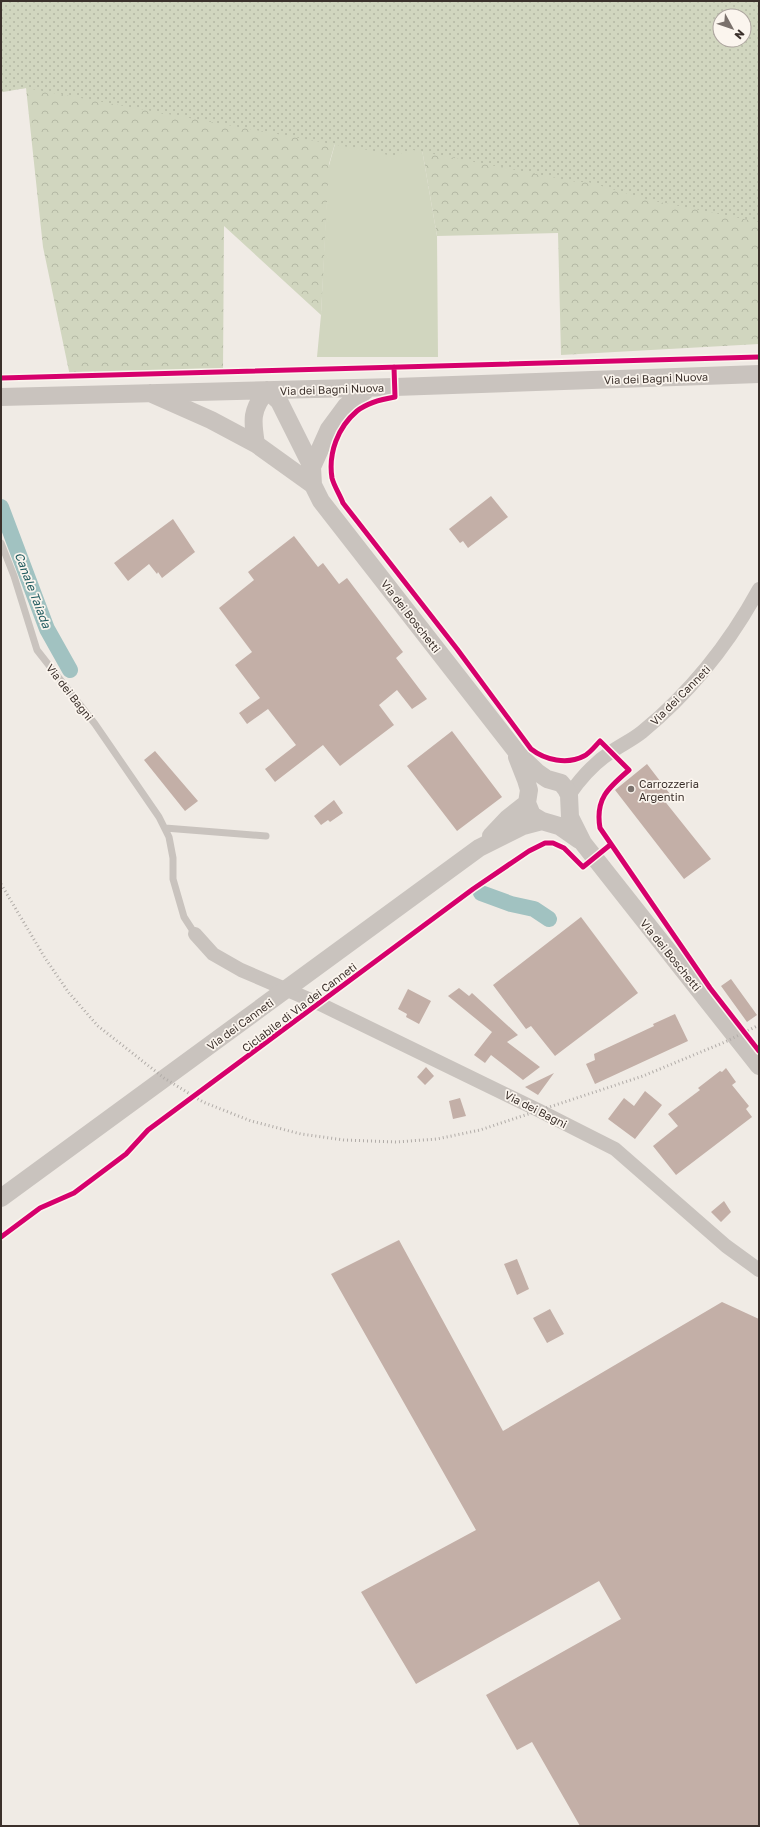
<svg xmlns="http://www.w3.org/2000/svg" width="760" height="1827" viewBox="0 0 760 1827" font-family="'Golos Text',sans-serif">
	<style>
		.grass { fill: #d1d6bf; fill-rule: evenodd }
		.forest { fill: url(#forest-crowns) }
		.park { fill: url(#park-dots); fill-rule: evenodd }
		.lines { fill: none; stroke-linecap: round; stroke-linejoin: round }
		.canal { stroke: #a1c2c1; stroke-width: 16 }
		.building { fill: #c3afa7 }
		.service { stroke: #c9c3be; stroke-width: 7 }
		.minor { stroke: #c9c3be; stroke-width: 14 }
		.tertiary { stroke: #c9c3be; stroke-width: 18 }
		.rail { stroke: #b1aca8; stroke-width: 3; stroke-dasharray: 1 3; stroke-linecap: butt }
		.cycleway-casing { stroke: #fbf5ee; stroke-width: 8 }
		.cycleway { stroke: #d6006c; stroke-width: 5 }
		.poi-dot { fill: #7a716c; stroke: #fbf5ee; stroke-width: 1.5 }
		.labels { text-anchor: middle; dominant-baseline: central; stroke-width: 3.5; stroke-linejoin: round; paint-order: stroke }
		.street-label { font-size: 11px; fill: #3b302b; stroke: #fbf5ee }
		.poi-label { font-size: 11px; fill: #3b302b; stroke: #fbf5ee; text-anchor: start }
		.water-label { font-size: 12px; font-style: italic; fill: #1f5a5e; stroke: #fbf5ee }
	</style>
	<defs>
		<pattern id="forest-crowns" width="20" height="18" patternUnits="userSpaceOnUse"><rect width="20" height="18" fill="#d1d6bf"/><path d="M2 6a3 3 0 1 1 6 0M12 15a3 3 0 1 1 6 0" fill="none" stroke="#b4b8a4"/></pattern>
		<pattern id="park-dots" width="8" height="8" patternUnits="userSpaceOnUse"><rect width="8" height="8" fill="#d1d6bf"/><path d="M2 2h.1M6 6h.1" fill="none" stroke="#b4b8a4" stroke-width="1.8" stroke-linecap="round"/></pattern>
	</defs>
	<rect width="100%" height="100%" fill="#f0ebe5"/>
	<path class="grass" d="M650 1H759V78L420 138 437 236 438 357H317L321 315 328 169 338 133ZM720 16H744V40H720Z"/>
	<path class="forest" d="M1 1 338 133 329 164 321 315 224 226 223 372 70 376 43 247 26 88 1 91Z
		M759 78V344L561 355 558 233 437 236 420 138Z"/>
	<path class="park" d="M1 1H759V222L649 200 588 182H577L413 150 391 156 370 150 359 149 26 88 3 92 1 91ZM720 16H744V40H720Z"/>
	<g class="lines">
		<path class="canal" d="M1 507 47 629 70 670
			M481 893 511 904 534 909 549 919"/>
	</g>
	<path class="building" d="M491 496 508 517 468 548 463 541 460 543 449 529Z
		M173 519 195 552 162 578 158 572 157 574 149 564 128 581 114 563Z
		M294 536 318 567 323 563 339 584 347 578 403 652 396 658 427 699 412 709 397 690 379 705 394 725 340 766 323 745 275 782 265 769 296 745 268 709 247 724 239 713 260 698 235 665 252 652 219 608 254 580 248 572Z
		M452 731 502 797 457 831 407 766Z
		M155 751 198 801 185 811 144 760Z
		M647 764 670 794 663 799 711 859 684 879 615 790Z
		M334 800 343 813 330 822 328 820 321 825 314 816Z
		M581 917 638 993 555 1056 531 1026 526 1029 493 985Z
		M731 979 757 1015 747 1022 721 986Z
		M459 988 469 996 472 993 518 1035 507 1042 540 1067 523 1080 491 1055 485 1063 474 1055 492 1032 448 996Z
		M408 989 431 1001 419 1024 406 1017 407 1014 398 1009Z
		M675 1014 688 1041 595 1084 586 1064 595 1060 594 1054 654 1026 653 1024Z
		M426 1067 434 1076 425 1085 417 1077Z
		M726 1068 736 1082 732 1085 749 1106 746 1109 752 1117 676 1175 653 1146 678 1126 668 1114 700 1090 698 1088 720 1071 722 1072Z
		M554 1073 538 1095 525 1087Z
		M645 1091 662 1105 635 1139 608 1119 624 1098 634 1106Z
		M460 1098 466 1116 453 1119 449 1101Z
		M724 1201 731 1212 721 1222 711 1212Z
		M399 1240 503 1431 722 1302 759 1319V1826H580L532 1742 517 1750 486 1695 621 1619 599 1581 416 1684 361 1592 476 1530 331 1274Z
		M517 1259 529 1289 517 1295 504 1264Z
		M550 1309 564 1334 547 1343 533 1318Z"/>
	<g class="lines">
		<path class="service" d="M1 543 14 576 37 650 95 724 159 817 169 837 173 858V879L184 917 195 934
			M165 828 266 836"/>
		<path class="minor" d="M569 795C580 779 594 763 611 752 621 745 632 740 642 732 691 692 729 644 759 589
			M195 934 213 954 241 970 320 1004 540 1111 615 1149 726 1246 759 1270"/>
		<path class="tertiary" d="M267 390 279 401 312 467 313 485
			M150 393 211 420 256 444 313 485 321 501 519 755 537 772 547 779 561 783 566 789 569 795 570 817 583 843 759 1066
			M1 397 395 387 759 374
			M256 444C252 420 251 410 267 390
			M312 467 329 429 346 406 369 388
			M517 757 526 780 529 790 527 803 532 815 542 821 559 826 579 840
			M491 836 508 818 527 803
			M1 1198 479 848 523 826 542 821"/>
		<path class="rail" d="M1 884 45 958 69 993 98 1026 164 1078 203 1102 251 1121 301 1134 344 1140 396 1142 437 1139 480 1130 643 1076 725 1042 759 1025"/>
		<g class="cycleway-casing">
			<path id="cycleway" d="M394 367 395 397C383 399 367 403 357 411 338 427 328 453 332 478 334 486 340 495 343 503L457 649 531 749C545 760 567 765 584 756 590 753 595 746 600 741L629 770C608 788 595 799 600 828L710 988 759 1051
				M1 378 759 357
				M1 1237 40 1208 74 1193 126 1154 148 1130 473 889 529 851 545 843H553L564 848 583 867 610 845"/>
		</g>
		<use href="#cycleway" class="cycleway"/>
	</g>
	<circle class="poi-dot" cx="631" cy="789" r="4"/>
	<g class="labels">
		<g class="street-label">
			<text transform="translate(656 378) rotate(-2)">Via dei Bagni Nuova</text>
			<text transform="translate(332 389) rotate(-2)">Via dei Bagni Nuova</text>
			<text transform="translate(411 616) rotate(52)">Via dei Boschetti</text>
			<text transform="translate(70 692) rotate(52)">Via dei Bagni</text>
			<text transform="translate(680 695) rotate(-45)">Via dei Canneti</text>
			<text transform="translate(671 955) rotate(51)">Via dei Boschetti</text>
			<text transform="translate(299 1007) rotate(-37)">Ciclabile di Via dei Canneti</text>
			<text transform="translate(240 1024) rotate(-36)">Via dei Canneti</text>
			<text transform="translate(536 1109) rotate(27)">Via dei Bagni</text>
		</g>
		<g class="poi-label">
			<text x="639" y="783">Carrozzeria<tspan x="639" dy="13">Argentin</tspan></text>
		</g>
		<g class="water-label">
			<text transform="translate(33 590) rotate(69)">Canale Taiada</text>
		</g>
	</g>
	<rect width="760" height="1827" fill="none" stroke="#3b302b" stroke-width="4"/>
	<g transform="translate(732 28) rotate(130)"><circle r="19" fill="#fbf5ee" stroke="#aea6a0"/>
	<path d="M0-3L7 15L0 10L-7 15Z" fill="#7a716c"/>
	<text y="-6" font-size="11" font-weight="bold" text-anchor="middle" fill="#3b302b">N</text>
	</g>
</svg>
